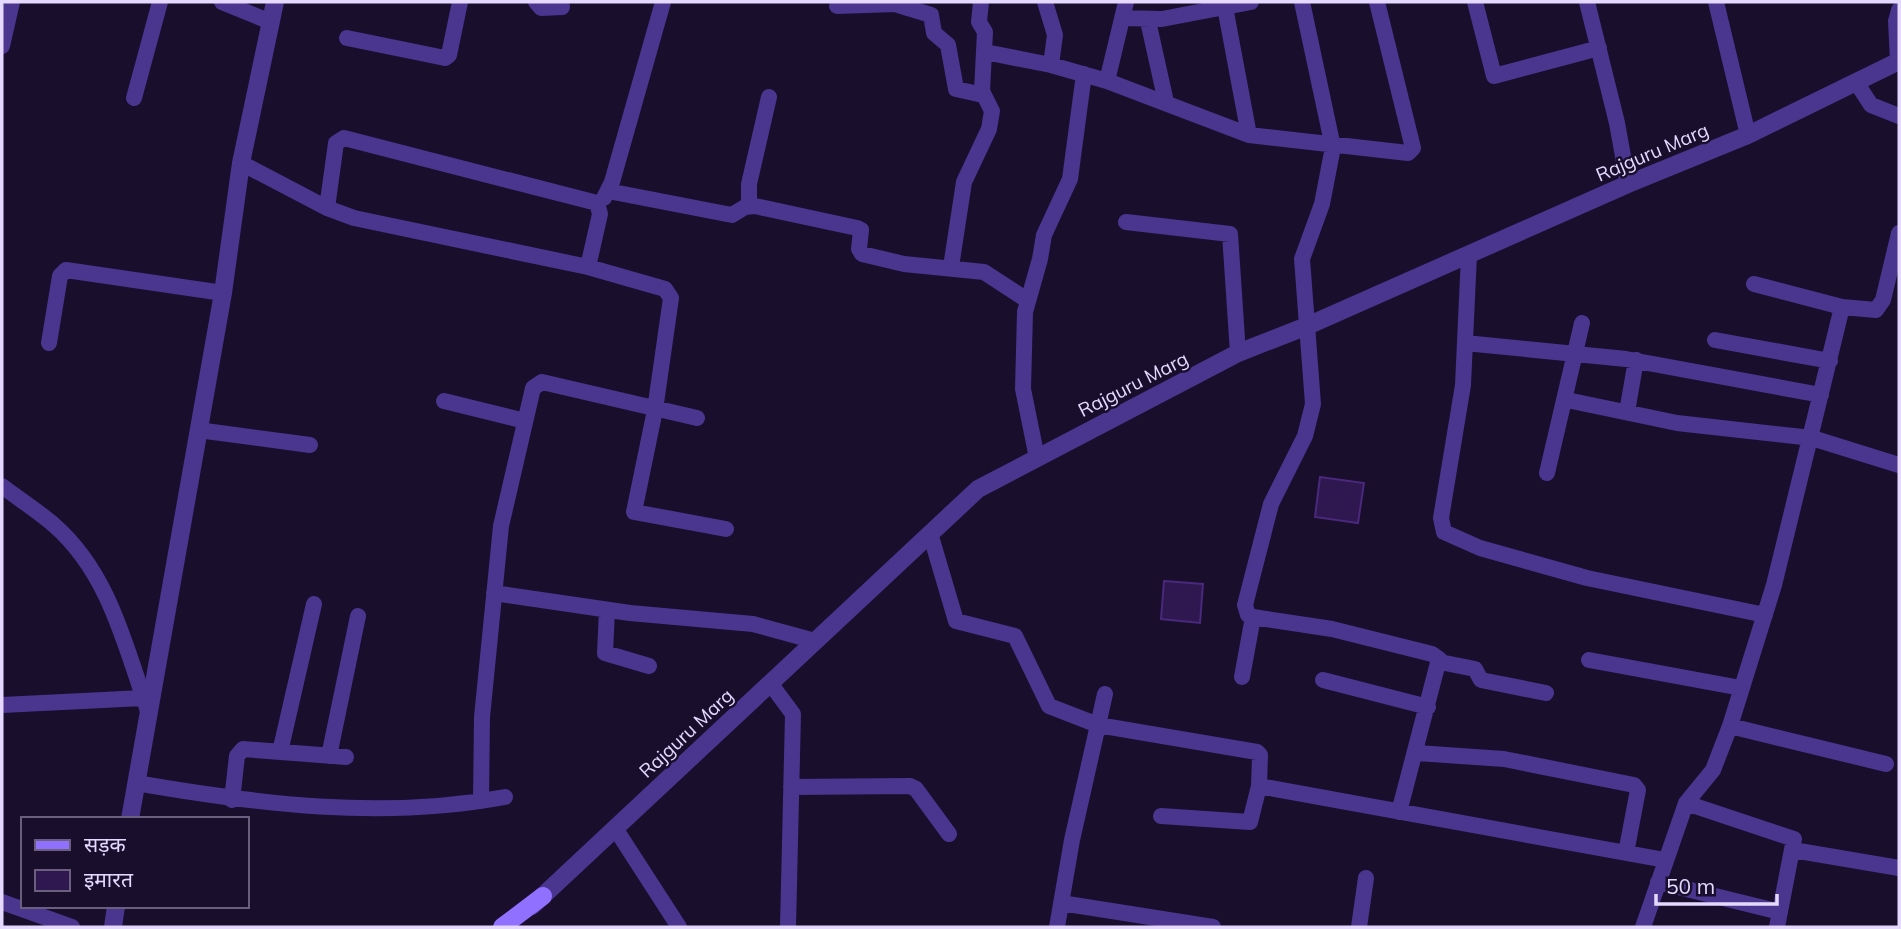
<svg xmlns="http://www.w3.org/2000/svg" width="1901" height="929" viewBox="0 0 1901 929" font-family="Mulish,'Noto Sans Devanagari',sans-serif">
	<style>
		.building { fill: #2e184f; stroke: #4a287d; stroke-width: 2 }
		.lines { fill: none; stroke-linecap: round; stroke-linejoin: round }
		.minor { stroke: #4a358f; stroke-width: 16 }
		.tertiary { stroke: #4a358f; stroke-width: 18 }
		.secondary { stroke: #9070ff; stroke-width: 18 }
		.labels { text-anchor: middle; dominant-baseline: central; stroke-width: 5; stroke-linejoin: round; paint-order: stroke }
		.street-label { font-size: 19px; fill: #e5d9ff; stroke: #190e2c }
	</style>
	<rect width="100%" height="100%" fill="#190e2c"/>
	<path class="building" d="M1320 477 1364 483 1358 523 1315 517Z
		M1164 581 1203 584 1200 623 1161 619Z"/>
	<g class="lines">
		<path class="minor" d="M222 2 271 22
			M536 2 541 8 562 7
			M1045 2 1055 35 1051 65
			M1302 2 1333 147 1322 204 1302 259 1313 404 1305 436 1271 504 1245 605 1248 615 1253 617 1332 629 1432 654 1439 659 1399 812
			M1475 2 1494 76 1599 48
			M1587 2 1617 123 1628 184
			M1716 2 1748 135
			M837 6 895 4 931 15 934 33 948 45 956 89 983 95
			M1225 7 1249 135
			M1122 18 1162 19 1251 2
			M1148 21 1166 102
			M347 38 445 58 449 55 460 2
			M2 46 12 2
			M985 52 1051 65 1107 81 1249 135 1408 153 1413 148 1377 2
			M1898 61 1896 21 1899 10
			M1107 81 1126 2
			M1856 82 1871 105 1899 116
			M134 98 160 2
			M241 163 327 208 354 218 588 267 665 289 671 298 655 410 634 512 726 529
			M608 191 732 215 745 207 755 206 857 228 861 230 859 249 862 254 904 264 984 272 1027 300
			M604 198 612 182 663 2
			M749 206V184L769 97
			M327 208 336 143 344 138 597 203 600 214 588 267
			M1126 222 1230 234 1238 353
			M1469 255 1463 385 1441 518 1444 532 1480 548 1587 578 1765 615
			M951 267 964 182 989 129 992 111 982 91 985 32 979 22 981 2
			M1754 284 1842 307 1876 310 1883 300 1899 233
			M1715 340 1830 361
			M49 343 60 276 66 270 223 293
			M1465 343 1626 359 1821 395
			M1567 400 1677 423 1812 438 1899 465
			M444 401 525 421
			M1627 412 1636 360
			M198 430 310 445
			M1037 458 1023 389 1025 312 1040 259 1044 235 1070 179 1084 74
			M1547 473 1582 323
			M2 486C19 499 38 511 54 525 109 573 125 645 148 711
			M930 533 956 621 1015 636 1049 706 1098 725 1257 752 1260 755 1259 786 1250 822 1161 816
			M494 593 630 613 753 624 815 641
			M607 610 605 653 649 666
			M1589 660 1741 688
			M1440 662 1475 669 1481 680 1546 693
			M1242 677 1253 617
			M1323 680 1428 707
			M770 683 793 714 788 927
			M2 705 143 698
			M1730 726 1886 764
			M280 752 314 604
			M1417 753 1504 759 1634 785 1638 790 1626 853
			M329 756 358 616
			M136 783C258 804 382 820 505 797
			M1259 786 1665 860
			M791 787 910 786 916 789 949 834
			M232 800 237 756 243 749 346 757
			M481 801 482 717 501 526 533 388 542 382 697 418
			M1686 803 1794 839 1777 927
			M615 828 679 927
			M1793 850 1899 868
			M1658 882 1780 912
			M2 902 72 927
			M1061 903 1213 927
			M1057 927 1072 840 1105 694
			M1359 927 1366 878
			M1643 927 1686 803 1713 770 1730 726 1774 585 1842 307"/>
		<path class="tertiary" d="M130 819 223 293 241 163 275 2
			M532 906 978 489 1238 353 1307 326 1628 184 1748 135 1899 61
			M113 927 116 906"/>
		<path class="secondary" d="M502 927 543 896"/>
	</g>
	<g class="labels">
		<g class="street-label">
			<text transform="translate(1652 152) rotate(-23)">Rajguru Marg</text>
			<text transform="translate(1133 384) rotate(-27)">Rajguru Marg</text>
			<text transform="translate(686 733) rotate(-43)">Rajguru Marg</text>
		</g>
	</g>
	<rect width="1901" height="929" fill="none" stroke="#e5d9ff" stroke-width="7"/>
	<rect x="21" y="817" width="228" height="91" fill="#190e2c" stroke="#6b5f80" stroke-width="2"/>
	<rect x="35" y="840" width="35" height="10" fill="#9070ff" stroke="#6b5f80" stroke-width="2"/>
	<text x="84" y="852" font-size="21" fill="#e5d9ff">सड़क</text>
	<rect x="35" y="870" width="35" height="21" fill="#2e184f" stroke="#6b5f80" stroke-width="2"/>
	<text x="84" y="887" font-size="21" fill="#e5d9ff">इमारत</text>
	<path d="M1656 894v10h121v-10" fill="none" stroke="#e5d9ff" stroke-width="3.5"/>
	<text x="1666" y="894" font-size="21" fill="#e5d9ff" stroke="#190e2c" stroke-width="5" paint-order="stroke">50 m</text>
</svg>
